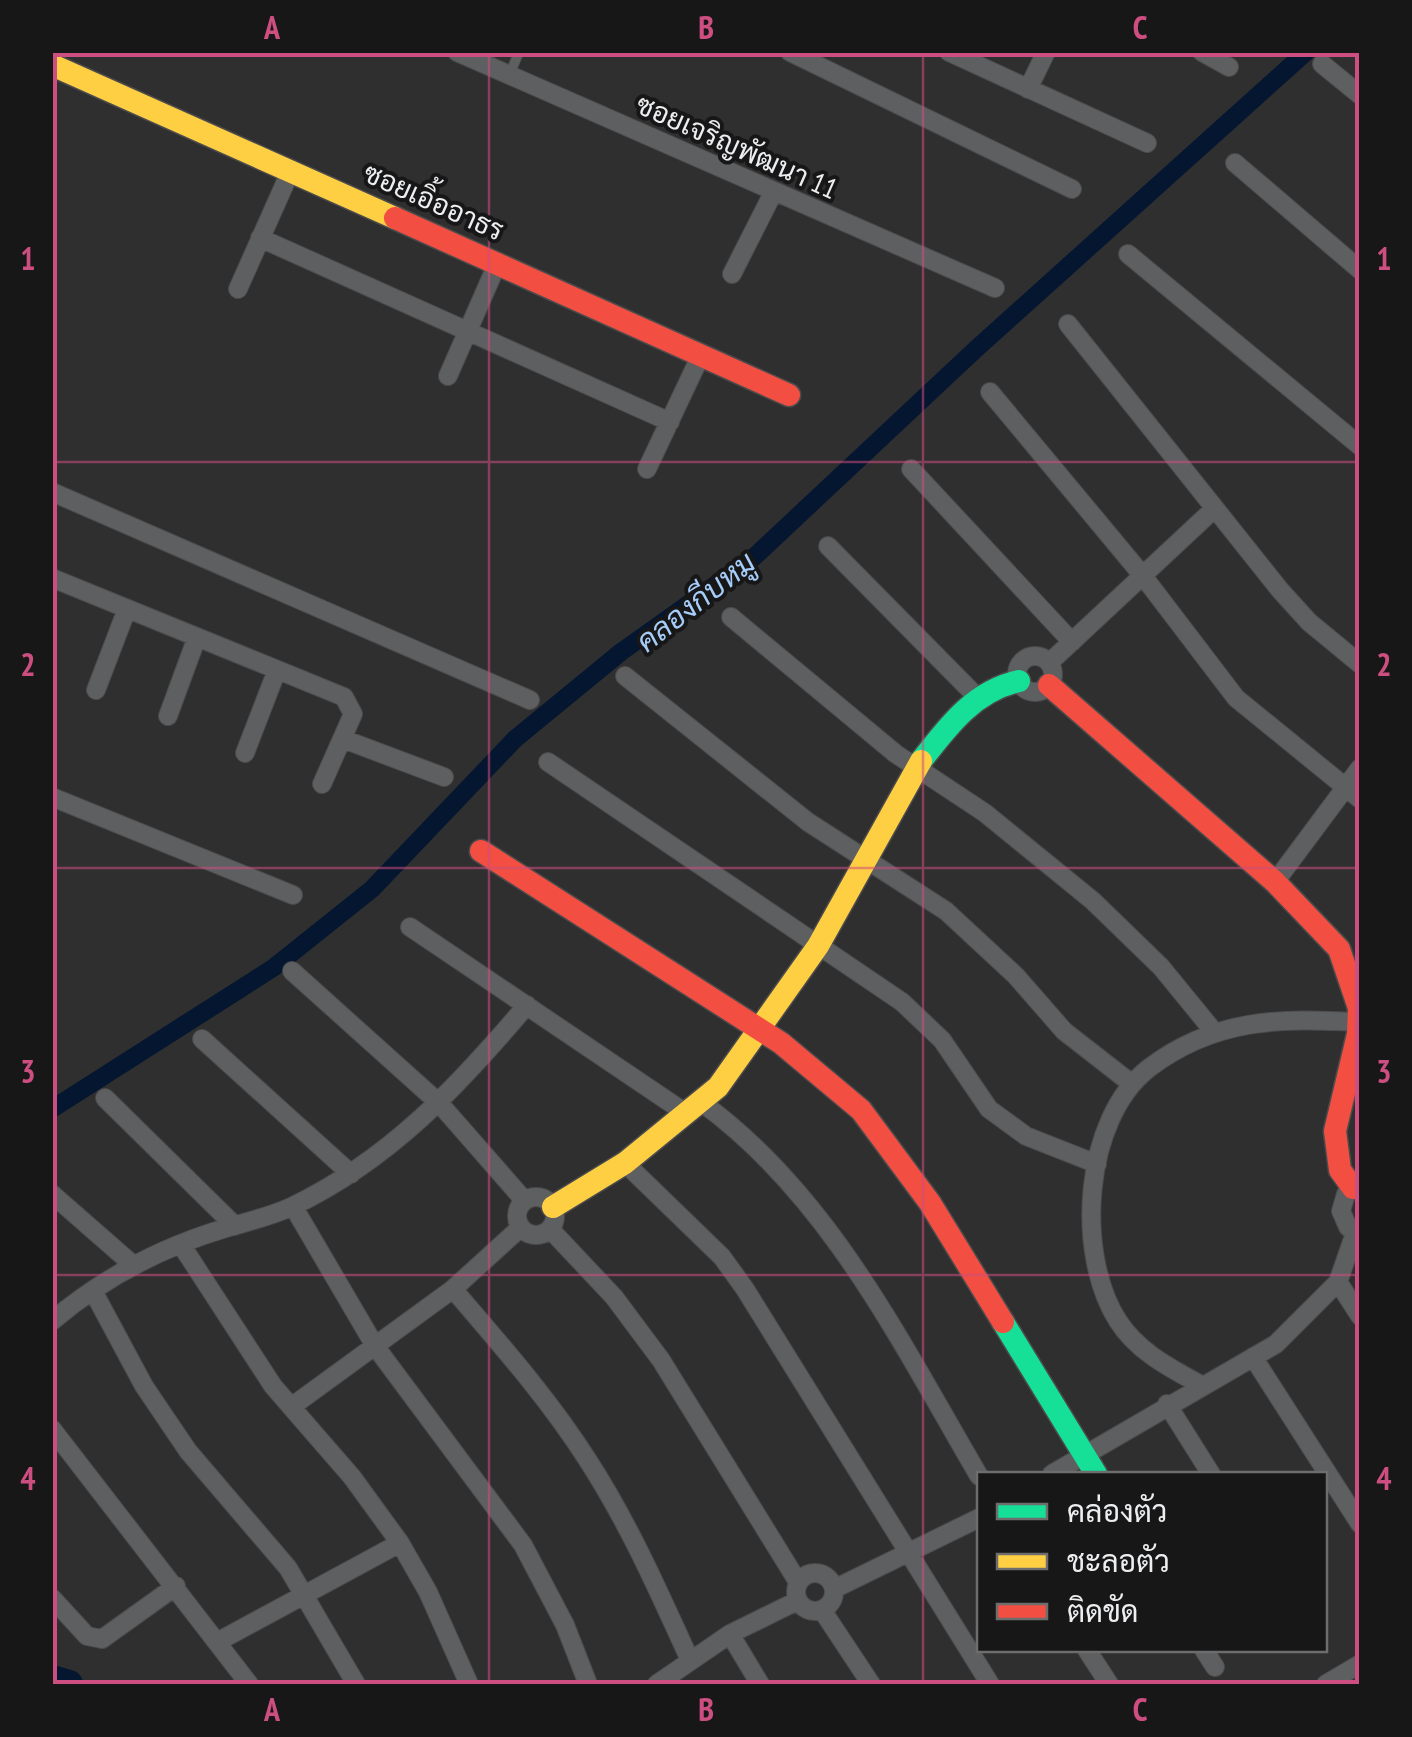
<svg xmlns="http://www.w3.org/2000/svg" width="1412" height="1737" viewBox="0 0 1412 1737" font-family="'PT Sans Narrow',Sarabun,sans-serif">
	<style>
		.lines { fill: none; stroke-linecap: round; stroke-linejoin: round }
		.canal { stroke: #041630; stroke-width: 18 }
		.river { stroke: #041630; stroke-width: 28 }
		.lane-casing { stroke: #4b4b4c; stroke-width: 11 }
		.street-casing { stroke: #4b4b4c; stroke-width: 20 }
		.fast-casing { stroke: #4b4b4c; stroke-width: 25 }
		.slow-casing { stroke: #4b4b4c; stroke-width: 25 }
		.jam-casing { stroke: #4b4b4c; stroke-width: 25 }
		.lane { stroke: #5e5f60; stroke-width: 9 }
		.street { stroke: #5e5f60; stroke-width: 18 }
		.fast { stroke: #16e098; stroke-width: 22 }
		.slow { stroke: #ffcf43; stroke-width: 22 }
		.jam { stroke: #f24e42; stroke-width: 22 }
		.grid { fill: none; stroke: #cd4e80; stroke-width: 2.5; stroke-opacity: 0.55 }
		.labels { text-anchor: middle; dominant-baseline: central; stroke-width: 8; stroke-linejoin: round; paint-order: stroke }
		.street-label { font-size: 28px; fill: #edeef0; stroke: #171718 }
		.water-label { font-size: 30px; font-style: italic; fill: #a6cdf9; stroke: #171718 }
		.neatline { fill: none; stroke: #cd4e80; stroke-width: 4 }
		.grid-label { font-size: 32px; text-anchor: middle; font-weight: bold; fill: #cd4e80 }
	</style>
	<rect width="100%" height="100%" fill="#2f2f30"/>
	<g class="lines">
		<path class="canal" d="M52 1109 273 968 372 889 515 739 621 652 753 558 976 349 1306 52"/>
		<path class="river" d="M52 1679 69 1684"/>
		<g class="lane-casing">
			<path id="lane" d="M509 76 519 52"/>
		</g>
		<g class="street-casing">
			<path id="street" d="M457 52 995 288
				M790 52 1072 189
				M949 52 1147 143
				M1202 52 1229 67
				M1322 64 1360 95
				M1028 89 1046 52
				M1235 163 1360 270
				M260 238 670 422
				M1128 254 1360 446
				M732 274 773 193
				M238 289 291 170
				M1068 324 1280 590 1309 622 1360 664
				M448 376 498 262
				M990 392 1143 576 1236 698 1360 799
				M647 469 701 355
				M911 469 1072 642
				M52 492 530 700
				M828 546 979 699
				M52 578 344 697 353 714 322 784
				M731 617 896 754 985 813 1093 901 1161 967 1215 1033
				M1017 674a18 18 0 1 1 36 0a18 18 0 1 1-36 0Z
				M1049 663 1214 509
				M625 676 808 822 946 911 1016 976 1064 1031 1132 1084
				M96 690 127 609
				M168 716 197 637
				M343 739 444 777
				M245 753 277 670
				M548 762 902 1002 942 1040 989 1109 1026 1136 1097 1164
				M52 797 293 895
				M1275 882 1360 768
				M410 927 687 1114
				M292 971 440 1104 524 1200
				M202 1039 351 1174
				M105 1098 235 1226
				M701 1102C829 1195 901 1343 979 1476
				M625 1163 722 1257 745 1289 990 1684
				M1360 1185 1346 1194 1341 1211 1348 1227 1360 1234
				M52 1194 132 1264
				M517 1216a19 19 0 1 1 38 0a19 19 0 1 1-38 0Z
				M293 1206 375 1346 523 1545 565 1625 588 1684
				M550 1229 614 1297 661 1360 798 1582
				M182 1246 273 1386 352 1477 400 1543 428 1592 469 1684
				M1338 1282 1360 1316
				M453 1289C500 1344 548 1398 587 1459 628 1522 658 1590 689 1658
				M93 1291 144 1386 188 1451 288 1568 356 1684
				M52 1321C103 1278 162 1247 226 1228 249 1221 269 1217 291 1207 390 1160 458 1086 527 1005
				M1253 1357 1360 1524
				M1201 1385C1170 1368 1138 1352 1118 1321 1075 1254 1083 1119 1149 1068 1215 1018 1280 1018 1359 1022
				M1167 1404 1211 1474
				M291 1407 453 1289 520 1228
				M52 1429 249 1684
				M1052 1474 1276 1344 1338 1282 1355 1233
				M796 1592a19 19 0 1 1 38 0a19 19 0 1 1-38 0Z
				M834 1589 979 1518
				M52 1598 87 1636 102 1639 176 1586
				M822 1610 871 1684
				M730 1634 760 1684
				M219 1641 400 1543
				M1087 1650 1109 1684
				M1204 1650 1215 1667
				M657 1684 730 1634 797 1601
				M1326 1684 1360 1664"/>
		</g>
		<g class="fast-casing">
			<path id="fast" d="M921 761C948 726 974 691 1019 681
				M1003 1322 1096 1474"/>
		</g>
		<g class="slow-casing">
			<path id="slow" d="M52 65 395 218
				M553 1207 625 1163 718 1087 818 946 921 761"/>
		</g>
		<g class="jam-casing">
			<path id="jam" d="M395 218 789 395
				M1049 685 1275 882 1339 949 1359 1008 1358 1034 1335 1131 1340 1170 1353 1188
				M481 851 781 1043 861 1110 930 1203 1003 1322"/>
		</g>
		<use href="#lane" class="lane"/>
		<use href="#street" class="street"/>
		<use href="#fast" class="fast"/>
		<use href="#slow" class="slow"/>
		<use href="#jam" class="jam"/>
	</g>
	<path class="grid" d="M489 52V1684M923 52V1684M52 462H1360M52 868H1360M52 1275H1360"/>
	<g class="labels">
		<g class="street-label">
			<text transform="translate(737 146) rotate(24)">ซอยเจริญพัฒนา 11</text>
			<text transform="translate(434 201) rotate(24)">ซอยเอิ้ออาธร</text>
		</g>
		<g class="water-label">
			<text transform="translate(695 601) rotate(-38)">คลองกีบหมู</text>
		</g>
	</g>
	<rect width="1412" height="1737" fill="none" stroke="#171718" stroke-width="110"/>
	<rect x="977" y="1472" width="350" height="180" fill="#171718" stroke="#6d6d6e" stroke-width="2.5"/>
	<rect x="997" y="1504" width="50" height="15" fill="#16e098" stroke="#6d6d6e" stroke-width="2.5"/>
	<text x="1067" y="1522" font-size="30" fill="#edeef0">คล่องตัว</text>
	<rect x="997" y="1554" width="50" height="15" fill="#ffcf43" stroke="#6d6d6e" stroke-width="2.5"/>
	<text x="1067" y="1572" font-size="30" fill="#edeef0">ชะลอตัว</text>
	<rect x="997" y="1604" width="50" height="15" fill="#f24e42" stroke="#6d6d6e" stroke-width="2.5"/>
	<text x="1067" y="1622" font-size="30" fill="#edeef0">ติดขัด</text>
	<rect x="55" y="55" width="1302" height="1627" class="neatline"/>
	<g class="grid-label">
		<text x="272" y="39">A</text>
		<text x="706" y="39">B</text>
		<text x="1140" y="39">C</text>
		<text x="28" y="270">1</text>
		<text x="1384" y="270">1</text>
		<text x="28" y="676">2</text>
		<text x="1384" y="676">2</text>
		<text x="28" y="1083">3</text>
		<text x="1384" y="1083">3</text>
		<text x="28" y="1490">4</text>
		<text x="1384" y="1490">4</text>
		<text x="272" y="1721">A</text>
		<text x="706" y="1721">B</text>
		<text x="1140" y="1721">C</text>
	</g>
</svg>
